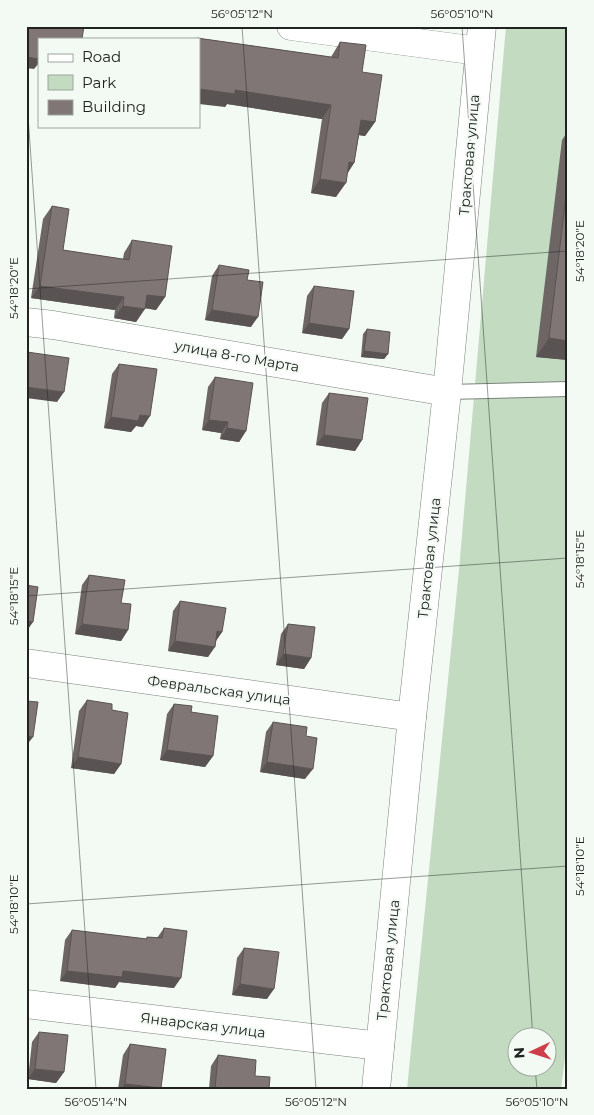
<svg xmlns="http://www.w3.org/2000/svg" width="594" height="1115" viewBox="0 0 594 1115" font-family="Montserrat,sans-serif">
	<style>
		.green { fill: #c2dbc1; fill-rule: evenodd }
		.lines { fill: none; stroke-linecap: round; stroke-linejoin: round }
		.lane-casing { stroke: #7c827c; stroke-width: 16 }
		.street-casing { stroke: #7c827c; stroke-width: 29 }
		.primary-casing { stroke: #7c827c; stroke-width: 29 }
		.lane { stroke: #fff; stroke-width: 14 }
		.street { stroke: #fff; stroke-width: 28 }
		.primary { stroke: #fff; stroke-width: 28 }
		.wall { fill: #6e6565 }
		.shaded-wall { fill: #5a5353 }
		.building { fill: #807676; stroke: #5a5353 }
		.ticks { fill: none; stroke: #212321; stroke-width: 1; stroke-opacity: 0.45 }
		.labels { text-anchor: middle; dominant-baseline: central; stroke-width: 4; stroke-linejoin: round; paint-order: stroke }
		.street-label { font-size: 14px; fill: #212321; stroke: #f3faf3 }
		.neatline { fill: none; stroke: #212321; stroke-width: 2 }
		.ticks-label { font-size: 12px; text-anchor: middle; fill: #212321 }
	</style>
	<rect width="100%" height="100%" fill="#f3faf3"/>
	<path class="green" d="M506 26H568V1034L561 1089H407L459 570ZM516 1038H546V1068H516Z"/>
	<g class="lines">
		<g class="lane-casing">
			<path id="lane" d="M447 392 568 389"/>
		</g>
		<g class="street-casing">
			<path id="street" d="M291 26 478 51
				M26 322 53 325 447 392
				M26 663 412 717
				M26 1004 380 1046"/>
		</g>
		<g class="primary-casing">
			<path id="primary" d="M376 1089 412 717 447 392 482 26"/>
		</g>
		<use href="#lane" class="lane"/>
		<use href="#street" class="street"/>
		<use href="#primary" class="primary"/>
	</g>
	<path class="wall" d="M197 38 331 57 340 42 362 72 375 122 365 136 359 135 354 163 347 174 336 197 311 193 322 119 227 104 225 107 199 39H196Z
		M568 131V360L536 357 562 140Z
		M52 206 63 250 123 259 124 253 132 240 165 297 156 310 145 308 136 322 114 318 115 310 31 298 43 219Z
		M219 265 247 280 251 327 205 320 212 276Z
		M314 286 349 329 342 339 302 333 307 296Z
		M367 329 388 354 384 359 361 357 363 334Z
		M119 364 143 427 136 426 131 432 104 428 112 374Z
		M215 377 246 431 239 442 220 439 221 433 202 430 208 387Z
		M329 393 362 440 355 451 316 445 322 403Z
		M89 575 121 603 128 630 121 641 75 634 82 585Z
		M180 601 222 632 216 641 208 657 168 651 173 611Z
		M288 624 311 658 304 669 276 665 281 634Z
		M87 700 112 710 121 764 114 774 71 768 79 711Z
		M174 704 191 712 213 756 205 767 160 760 167 714Z
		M273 722 305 779 260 772 266 732Z
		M164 928 174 988 119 982 115 988 60 981 65 940 72 930 146 939 147 937 157 938Z
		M244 948 267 999 232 995 237 958Z
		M39 1032 64 1072 56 1083 28 1079 32 1042Z
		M130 1044 161 1088V1089H118L123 1055Z
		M218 1055 255 1076 269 1089H209L211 1066Z"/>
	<path class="shaded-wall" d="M26 57H39V63L34 69 26 68Z
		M199 89 235 90 331 105 322 119 227 104 225 107 199 104Z
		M361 120 375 122 365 136 351 134Z
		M349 162 354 163 345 177Z
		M320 179 346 183 336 197 311 193Z
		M40 286 124 297 115 310 31 298Z
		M147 295 165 297 156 310 138 307Z
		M123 306 145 309 136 322 114 318Z
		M212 310 258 317 251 327 205 320Z
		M309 323 349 329 342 339 302 333Z
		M549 338 568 341V360L536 357Z
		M364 351 388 354 384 359 361 357Z
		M26 387 64 392 57 402 26 398Z
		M140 415 150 416 143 427 136 426 131 432 104 428 111 417Z
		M209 420 228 422 221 433 202 430Z
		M227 428 246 431 239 442 220 439Z
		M324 435 362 440 355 451 316 445Z
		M26 621 33 622 26 632Z
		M82 624 128 630 121 641 75 634Z
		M217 631 222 632 215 642Z
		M175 641 215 647 208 657 168 651Z
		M283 654 311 658 304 669 276 665Z
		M26 736 33 737 26 746Z
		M167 750 213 756 205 767 160 760Z
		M78 757 121 764 114 774 71 768Z
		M267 762 313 769 305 779 260 772Z
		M67 971H123L181 978 174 988 119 982 115 988 60 981Z
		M240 984 274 989 267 999 232 995Z
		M35 1069 64 1072 56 1083 28 1079Z
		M125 1084 161 1088V1089H121Z"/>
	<path class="building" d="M26 26H84L82 39H39V59L26 57Z
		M197 38 338 58 340 42 366 45 362 72 382 75 375 122 361 120 354 163 349 162 346 183 320 179 331 105 235 90V94L199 89V39H196Z
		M568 179V341L549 338Z
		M52 206 69 209 63 250 129 260 132 240 172 246 165 297 147 295 145 309 123 306 124 297 40 286Z
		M219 265 249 270 247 280 263 282 258 317 212 310Z
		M314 286 354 291 349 329 309 323Z
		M367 329 390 332 388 354 364 351Z
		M27 352 69 358 64 392 26 387V357Z
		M119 364 157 369 150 416 140 415 138 421 111 417Z
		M215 377 253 383 246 431 227 428 228 422 209 420Z
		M329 393 368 398 362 440 324 435Z
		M89 575 125 580 121 603 131 604 128 630 82 624Z
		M26 585 38 587 33 622 26 621Z
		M180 601 226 608 222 632 217 631 215 647 175 641Z
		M288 624 315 627 311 658 283 654Z
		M26 694H28L26 701 38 702 33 737 26 736Z
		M87 700 112 704V710L128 713 121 764 78 757Z
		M174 704 192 706 191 712 218 716 213 756 167 750Z
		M273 722 307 727 306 736 317 738 313 769 267 762Z
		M164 928 187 931 181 978 123 971 122 977 67 971 72 930 147 939V937L162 938Z
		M244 948 279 952 274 989 240 984Z
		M39 1032 68 1035 64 1072 35 1069Z
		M130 1044 166 1049 161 1088 125 1084Z
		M218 1055 256 1060 255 1076 270 1077 269 1089H215Z"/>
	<path class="ticks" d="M242 26 316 1089M462 26 533 1038M26 87 96 1089M26 289 568 251M26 596 568 558M26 904 568 866M535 1068 537 1089"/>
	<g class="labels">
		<g class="street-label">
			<text transform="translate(469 155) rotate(-85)">Трактовая улица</text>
			<text transform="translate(237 356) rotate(10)">улица 8-го Марта</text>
			<text transform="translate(429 558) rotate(-84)">Трактовая улица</text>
			<text transform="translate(219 690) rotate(8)">Февральская улица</text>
			<text transform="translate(388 960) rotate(-84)">Трактовая улица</text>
			<text transform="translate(203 1025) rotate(7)">Январская улица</text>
		</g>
	</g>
	<rect width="594" height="1115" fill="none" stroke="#f3faf3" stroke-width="55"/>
	<rect x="38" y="38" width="162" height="90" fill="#f3faf3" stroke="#9fa49f"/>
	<rect x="48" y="54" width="25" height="8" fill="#ffffff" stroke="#9fa49f"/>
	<text x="82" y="62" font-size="15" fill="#212321">Road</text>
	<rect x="48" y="75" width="25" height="15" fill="#c2dbc1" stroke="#9fa49f"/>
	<text x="82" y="88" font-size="15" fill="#212321">Park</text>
	<rect x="48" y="100" width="25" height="15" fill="#807676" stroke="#9fa49f"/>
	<text x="82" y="112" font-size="15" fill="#212321">Building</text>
	<g transform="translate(532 1052) rotate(266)"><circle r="24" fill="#f3faf3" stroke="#9fa49f"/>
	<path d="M0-4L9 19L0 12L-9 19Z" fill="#cf3f4b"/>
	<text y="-8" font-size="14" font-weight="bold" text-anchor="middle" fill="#212321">N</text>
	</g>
	<rect x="28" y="28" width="538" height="1060" class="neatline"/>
	<g class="ticks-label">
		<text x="242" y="18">56°05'12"N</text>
		<text x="462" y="18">56°05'10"N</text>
		<text transform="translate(580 251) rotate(-90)" y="4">54°18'20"E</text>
		<text transform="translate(14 288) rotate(-90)" y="4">54°18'20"E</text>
		<text transform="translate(580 559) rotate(-90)" y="4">54°18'15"E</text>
		<text transform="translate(14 596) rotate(-90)" y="4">54°18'15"E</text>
		<text transform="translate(580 866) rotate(-90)" y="4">54°18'10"E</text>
		<text transform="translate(14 904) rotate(-90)" y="4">54°18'10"E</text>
		<text x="96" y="1106">56°05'14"N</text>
		<text x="316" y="1106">56°05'12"N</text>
		<text x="537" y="1106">56°05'10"N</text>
	</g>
</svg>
